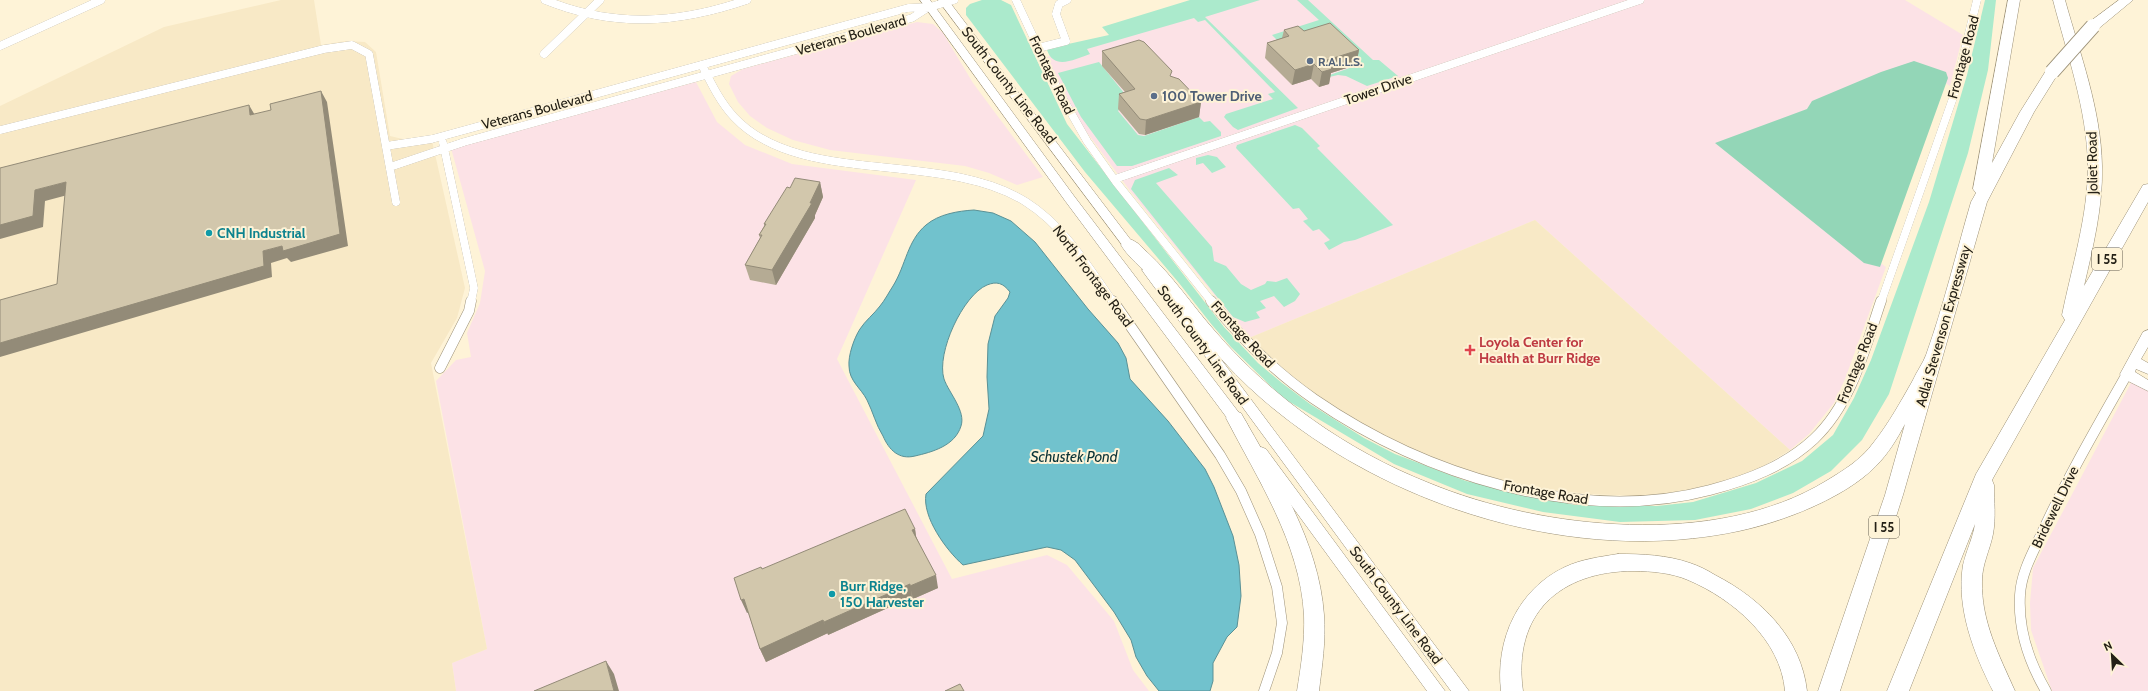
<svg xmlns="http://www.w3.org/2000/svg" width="2148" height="691" viewBox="0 0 2148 691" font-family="Cabin,sans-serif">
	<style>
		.commercial { fill: #fce2e6 }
		.built { fill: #f8e9c6 }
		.green { fill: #abeacc }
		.forest { fill: #93d6b7 }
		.water { fill: #71c2cd; stroke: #5a9196 }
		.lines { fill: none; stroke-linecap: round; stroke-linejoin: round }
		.street-far1-casing { stroke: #9c9178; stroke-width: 8 }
		.street-casing { stroke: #9c9178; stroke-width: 11 }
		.secondary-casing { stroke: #9c9178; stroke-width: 1 }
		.highway-casing { stroke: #9c9178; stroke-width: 1 }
		.street-far1 { stroke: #fff; stroke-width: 8 }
		.street { stroke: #fff; stroke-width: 10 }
		.secondary { fill: #fff; fill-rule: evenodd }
		.highway { fill: #fff; fill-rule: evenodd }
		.highway-bridge-casing { stroke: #9c9178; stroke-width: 16; stroke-linecap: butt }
		.highway-bridge { stroke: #fff; stroke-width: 14 }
		.wall { fill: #b5ab94 }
		.shaded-wall { fill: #938b78 }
		.building { fill: #d2c7ac; stroke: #938b78 }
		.service-dot { fill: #5c6f8a; stroke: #fef3d7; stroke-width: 1.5 }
		.culture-dot { fill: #0f9aa8; stroke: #fef3d7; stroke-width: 1.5 }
		.health-dot { fill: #e0444e; stroke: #fef3d7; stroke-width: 1.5 }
		.labels { text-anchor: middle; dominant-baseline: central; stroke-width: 4; stroke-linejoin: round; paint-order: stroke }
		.far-service-label { font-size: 12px; font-weight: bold; fill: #4e5e75; stroke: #fef3d7; text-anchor: start }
		.shield { fill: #fef3d7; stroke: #655f50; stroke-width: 1 }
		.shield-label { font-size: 13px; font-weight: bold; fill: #242016 }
		.street-label { font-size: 14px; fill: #242016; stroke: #fef3d7 }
		.service-label { font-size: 14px; font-weight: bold; fill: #4e5e75; stroke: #fef3d7; text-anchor: start }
		.culture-label { font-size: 14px; font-weight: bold; fill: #0d838f; stroke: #fef3d7; text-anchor: start }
		.health-label { font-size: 14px; font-weight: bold; fill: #be3a42; stroke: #fef3d7; text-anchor: start }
		.water-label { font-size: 15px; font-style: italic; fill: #0a3337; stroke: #fef3d7 }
	</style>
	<rect width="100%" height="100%" fill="#fef3d7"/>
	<path class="commercial" d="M1236 0H1905L1963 35 1950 86 1917 65 1718 145 1886 267 1845 379 1834 403 1809 434 1790 450 1535 220 1249 338 1131 192 1083 127 1061 87 1047 57Z
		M917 22 933 24 943 33 973 83 1043 177 1017 185 989 173 965 166 830 150 793 140 767 128 750 116 738 102 729 84 731 76 743 69Z
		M696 82 717 122 745 145 792 164 916 180 837 359 952 579 1047 555 1067 565 1114 621 1133 670 1149 691H456L452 663 487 649 436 381 456 360 471 357 467 333 480 303 485 271 451 148Z
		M2132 381 2148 390V691H2052L2031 630 2030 603 2033 568Z"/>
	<path class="built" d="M281 0H314L321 45 345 41 365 42 376 52 390 136 407 140 431 136 465 288 457 318 431 363 487 649 452 663 456 691H0V106L164 27Z
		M1535 220 1790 450 1762 467 1725 481 1678 492 1639 496 1590 494 1550 490 1501 480 1453 465 1406 446 1369 428 1331 405 1298 381 1249 338Z"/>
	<path class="green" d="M982 0H1001L1011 5 1067 124 1224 327 1258 363 1282 383 1310 404 1364 438 1395 454 1466 481 1575 505 1657 506 1693 502 1756 483 1802 461 1833 435 1854 398 1871 360 1929 202 1967 75 1985 0H1996L1988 70 1968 153 1889 394 1862 440 1831 471 1793 493 1751 509 1695 520 1620 522 1543 512 1467 494 1394 464 1283 398 1231 347 1212 325 1179 283 1085 172 966 15V8L970 4Z
		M1190 0H1260L1205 17 1298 108 1238 130 1233 127 1224 117 1226 114 1273 99 1268 94 1275 92 1205 20 1198 22 1194 18 1087 49 1090 54C1075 59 1054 71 1047 50L1050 48 1109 35 1102 27Z
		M1297 0H1308L1373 60H1379L1398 76 1367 86 1346 76 1338 75 1325 78 1324 77 1358 65 1328 37 1281 44 1272 35 1319 20Z
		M1099 62 1129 99 1118 111 1138 135 1144 136 1199 117 1204 122 1210 121 1221 132V136L1132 166H1117L1081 117 1058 73Z
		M1295 125 1302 128 1320 146 1317 148 1393 225 1355 240 1344 242 1329 250 1324 243 1330 240 1319 229 1313 231 1303 221 1308 219 1299 208 1293 209 1236 148 1237 145Z
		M1208 155 1217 157 1226 167 1212 173 1203 163 1196 165V158Z
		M1169 168 1178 175 1156 183 1212 247 1214 261 1226 266 1241 284 1251 290 1265 284 1267 281 1276 282 1287 278 1300 294 1295 301 1284 307 1274 296 1260 301 1266 308 1256 312 1260 318 1245 322 1233 317 1131 189 1135 180Z"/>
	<path class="forest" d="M1914 61 1946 72 1948 78 1880 267 1864 263 1715 143 1807 109 1812 101 1881 72Z"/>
	<path class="water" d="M974 210 993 213 1011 221 1035 242 1088 309 1118 343 1126 358 1130 379 1168 421 1205 469 1214 487 1233 536 1239 565 1241 596 1237 627 1227 637 1213 663V681L1210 691H1159L1147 676 1136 657 1131 640 1114 612 1075 560 1061 550 1047 547 963 565C946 550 922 517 926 494L983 436 989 409 987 377 988 344 995 316 1008 298 1010 292C1003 283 997 281 987 285 963 295 936 353 944 379 949 393 966 411 961 426 955 446 932 452 915 456 899 460 889 450 883 436 876 425 873 412 867 400 861 388 849 381 849 366 848 356 854 338 860 329 865 321 874 314 880 306 885 300 889 292 893 286 906 265 907 241 926 225 939 214 958 211 974 210Z"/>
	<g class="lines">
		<g class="street-far1-casing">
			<path id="street-far1" d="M545 0C614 28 677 24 747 0
				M1016 0 1058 90 1087 141 1116 182 1212 302
				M0 46 101 0
				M1038 48 1066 41 1056 14 1059 4 1067 0
				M544 54 600 0
				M702 65C711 83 720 102 734 117 800 188 942 149 1026 202 1064 226 1088 266 1113 302
				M0 130 324 49 352 45 369 54 396 202
				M443 143 474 288 471 302
				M386 146 432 139 908 8 930 7 954 0
				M390 167 464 142 912 18 929 7
				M1115 179 1640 0
				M1881 302 1953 98 1977 0"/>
		</g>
		<g class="street-casing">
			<path id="street" d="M1113 301 1220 455 1241 491 1260 534 1277 587 1282 623 1277 653 1264 691
				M1211 301C1241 338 1275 372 1314 399 1423 474 1578 525 1710 490 1748 480 1785 466 1814 439 1852 403 1865 348 1881 301
				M440 368 469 311 471 301
				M2046 691C2029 662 2018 629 2020 595 2021 574 2032 554 2041 535 2066 480 2097 427 2127 374"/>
		</g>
		<g class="secondary-casing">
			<path id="secondary" d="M920 0H930L1074 196 1246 422 1248 426 1246 430 1241 431 1236 430 1066 202Z
				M938 0H948L1140 252 1142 255 1140 258H1132Z
				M1148 266 1152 267 1469 691H1451L1144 273 1142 270Z
				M2148 330V347L2141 359 2148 363V374L2136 369 2135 372 2148 380V391L2122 378 2120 374 2143 332Z
				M1261 447 1266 449 1445 691H1427L1256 457 1254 453 1256 449Z"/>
		</g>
		<g class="highway-casing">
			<path id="highway" d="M2008 0H2020L1992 163 2020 112 2047 69 2052 68 2059 72 2034 112 1987 202 1903 495 1840 691H1818L1885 495 1905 424C1897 439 1888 454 1876 466 1845 498 1782 522 1739 531 1575 566 1387 507 1262 399 1225 367 1196 330 1166 292 1153 276 1130 261 1121 245L1123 241C1128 240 1129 238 1134 241 1139 243 1143 249 1147 252 1173 276 1191 304 1214 330 1271 397 1348 451 1429 483 1543 530 1717 548 1826 481 1844 470 1861 460 1874 442 1889 423 1901 401 1913 380 1917 371 1923 363 1926 355 1944 305 1956 253 1971 202L1976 193 1973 189Z
				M2053 0H2065C2080 54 2101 109 2102 166 2103 207 2093 247 2084 286L2143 185 2148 184V202L1992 480 1994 485C1994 501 1996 518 1993 534 1990 550 1982 564 1982 581 1981 621 1999 655 2015 691H1993C1974 654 1956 608 1963 565 1966 551 1973 538 1975 524L1909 691H1887L1976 474 2065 320 2062 315C2072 266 2088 216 2088 166 2087 109 2067 54 2053 0Z
				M2119 0H2133L2098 29H2088L2086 26 2088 23Z
				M1235 411 1241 413C1276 475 1319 542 1324 615 1326 641 1322 666 1319 691H1297C1301 666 1305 641 1304 615 1300 543 1258 480 1226 418L1229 413Z
				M1618 554C1642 554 1667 555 1690 563 1699 566 1707 570 1715 575 1760 598 1801 637 1807 691H1785C1781 640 1733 599 1688 580 1672 573 1651 571 1634 571 1560 571 1512 614 1523 691H1501C1495 640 1518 589 1565 567 1582 559 1600 557 1618 554Z"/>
		</g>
		<use href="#street-far1" class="street-far1"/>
		<use href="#street" class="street"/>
		<use href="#secondary" class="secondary"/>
		<use href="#highway" class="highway"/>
		<g class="highway-bridge-casing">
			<path id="highway-bridge" d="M2052 72 2093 26"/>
		</g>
		<use href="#highway-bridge" class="highway-bridge"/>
	</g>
	<path class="wall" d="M1284 30 1304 31 1359 50 1356 65 1331 73 1329 84 1319 87 1311 79 1292 85 1265 58 1267 43 1282 38Z
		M1102 51 1171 77 1201 102 1199 117 1145 135 1139 134 1118 109 1119 94 1125 92 1102 66Z
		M820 182 823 197 815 215V218L776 285 750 280 745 265 760 238 759 235 764 226V224L790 188Z
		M915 529 916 536 938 588 913 599 912 597 828 635V633L766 662 760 649 748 612 747 613 762 569Z"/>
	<path class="shaded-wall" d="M1359 50 1356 65 1331 73 1329 84 1319 87 1324 61Z
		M1314 64 1311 79 1292 85 1295 70Z
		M321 91 327 102 348 246 291 262 287 258 271 263 272 277 0 357V343L263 251 282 246Z
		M1201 102 1199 117 1145 135 1146 120Z
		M249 105 256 117 250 115Z
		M66 182 75 193 45 201 43 227 0 239V225L35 190Z
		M820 182 823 197 815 215V218L776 285 772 270 810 203Z
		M915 529 917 543 912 530Z
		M936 575 938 588 913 599 910 586Z
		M910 584 912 597 828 635 824 622Z
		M744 599 749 612 747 613 741 600Z
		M823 620 828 633 766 662 760 649Z
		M606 661 614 674 619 691H614Z"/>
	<path class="building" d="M1330 23 1359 50 1324 61 1332 69 1322 72 1314 64 1295 70 1267 43 1289 36 1284 30 1298 26 1304 31Z
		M1139 40 1144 42 1172 71 1170 76 1179 79 1201 102 1146 120 1140 119 1119 94 1135 89 1102 51Z
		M321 91 340 234 283 251 282 246 263 251 264 266 0 343V300L57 284 66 182 35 190 33 216 0 225V168L249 105 250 115 271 110 270 104Z
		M795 178 820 182 810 203H812L772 270 745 265 762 235H759L766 224H764L787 187 790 188Z
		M905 509 915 529 912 530 936 575 910 586V584L824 622 823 620 760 649 744 599 741 600 734 578 761 567 762 569Z
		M606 661 614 691H534Z
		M960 684 964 691H945Z"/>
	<g class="service-dot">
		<circle cx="1310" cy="61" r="4"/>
		<circle cx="1154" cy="96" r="4"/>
	</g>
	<g class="culture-dot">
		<circle cx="209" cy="233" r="4"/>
		<circle cx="832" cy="594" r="4"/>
	</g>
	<path class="health-dot" d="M1468 344h4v4h4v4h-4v4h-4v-4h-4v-4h4z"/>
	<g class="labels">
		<g class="far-service-label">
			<text x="1318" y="61">R.A.I.L.S.</text>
		</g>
		<g class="shield">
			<rect x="2092" y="248" width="30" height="22" rx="3"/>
			<rect x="1869" y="516" width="30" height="22" rx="3"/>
		</g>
		<g class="shield-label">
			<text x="2107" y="259">I 55</text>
			<text x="1884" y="527">I 55</text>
		</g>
		<g class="street-label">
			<text transform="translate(851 35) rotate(-16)">Veterans Boulevard</text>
			<text transform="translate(1963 57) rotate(-75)">Frontage Road</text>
			<text transform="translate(1052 75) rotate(64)">Frontage Road</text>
			<text transform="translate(1009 85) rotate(52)">South County Line Road</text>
			<text transform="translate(1378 89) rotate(-19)">Tower Drive</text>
			<text transform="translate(537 110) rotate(-15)">Veterans Boulevard</text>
			<text transform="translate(2092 163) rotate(-91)">Joliet Road</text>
			<text transform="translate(1093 276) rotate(53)">North Frontage Road</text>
			<text transform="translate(1943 326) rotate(-74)">Adlai Stevenson Expressway</text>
			<text transform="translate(1243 334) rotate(47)">Frontage Road</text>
			<text transform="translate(1203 345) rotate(54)">South County Line Road</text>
			<text transform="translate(1857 363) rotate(-68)">Frontage Road</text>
			<text transform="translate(1546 492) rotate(10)">Frontage Road</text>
			<text transform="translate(2055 507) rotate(-64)">Bridewell Drive</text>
			<text transform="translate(1396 605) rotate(53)">South County Line Road</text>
		</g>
		<g class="service-label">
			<text x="1162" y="96">100 Tower Drive</text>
		</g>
		<g class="culture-label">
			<text x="217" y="233">CNH Industrial</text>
			<text x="840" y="586">Burr Ridge,<tspan x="840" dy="16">150 Harvester</tspan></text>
		</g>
		<g class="health-label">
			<text x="1479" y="342">Loyola Center for<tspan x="1479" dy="16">Health at Burr Ridge</tspan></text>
		</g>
		<g class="water-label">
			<text x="1074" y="457">Schustek Pond</text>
		</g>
	</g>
	<g transform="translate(2112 655) rotate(335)" stroke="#fef3d7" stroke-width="3" paint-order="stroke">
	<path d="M0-3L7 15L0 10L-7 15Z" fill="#242016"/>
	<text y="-6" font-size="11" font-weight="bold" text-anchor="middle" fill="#242016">N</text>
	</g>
</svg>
